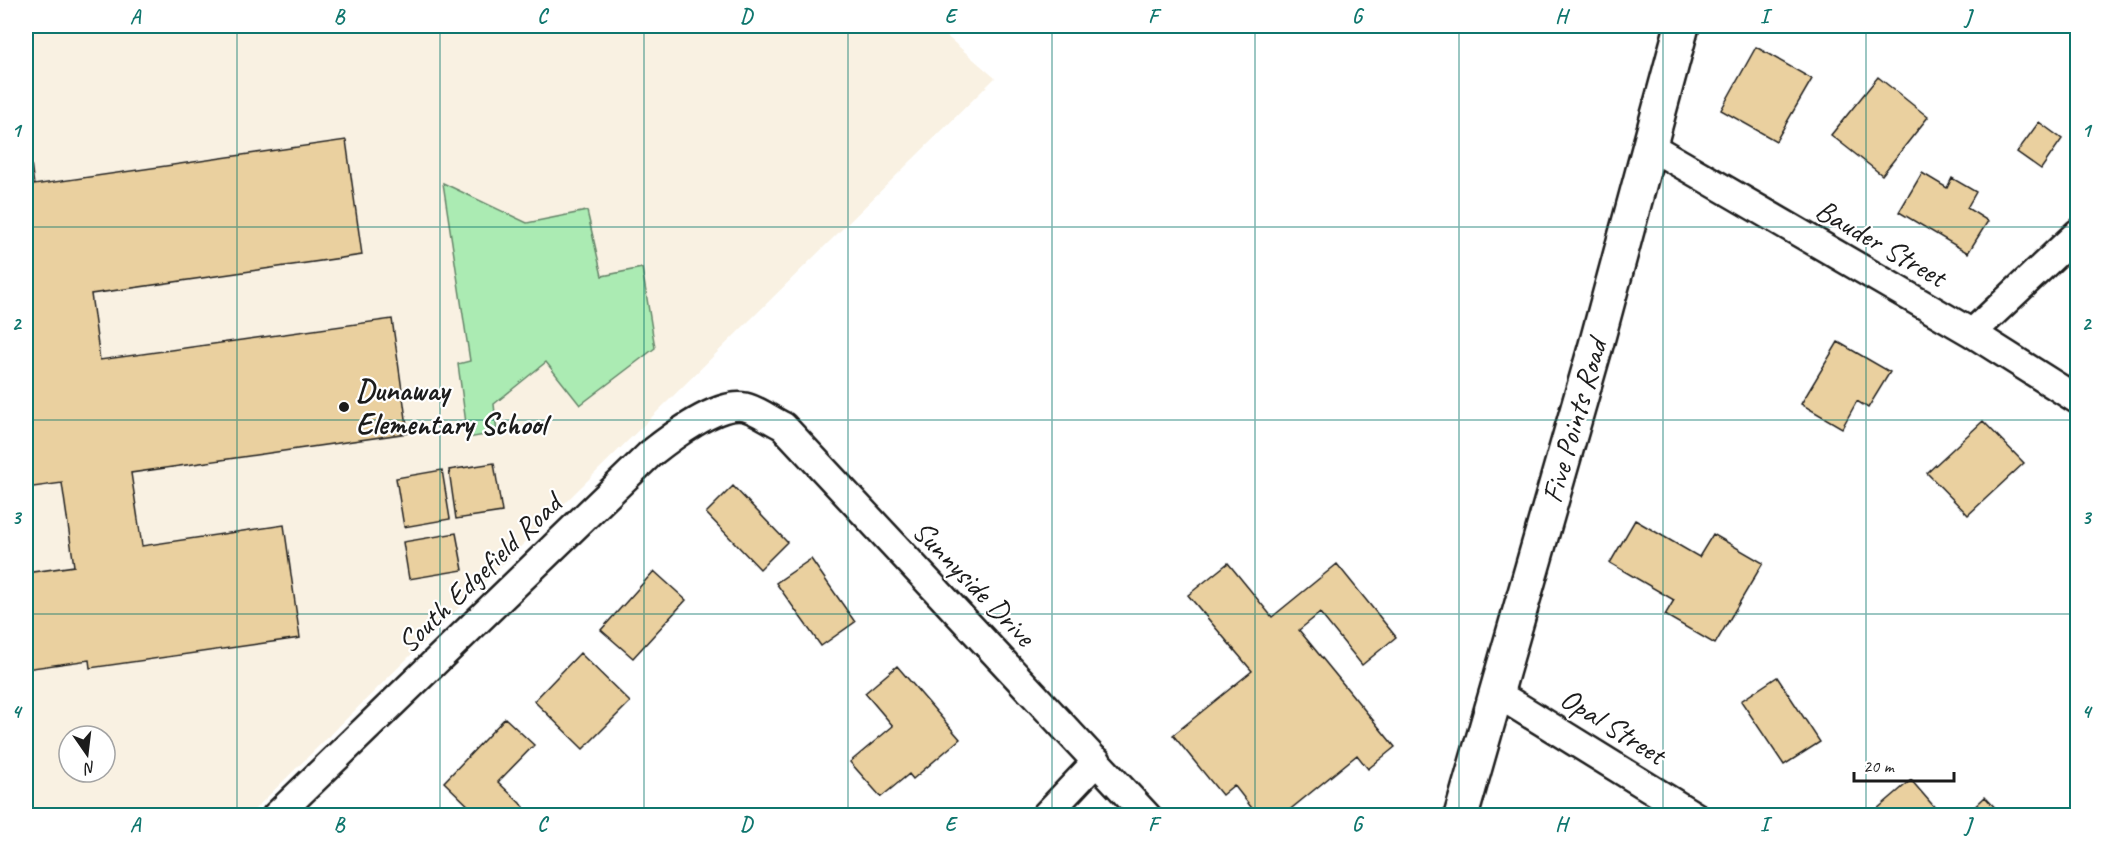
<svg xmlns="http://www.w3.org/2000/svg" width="2103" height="841" viewBox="0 0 2103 841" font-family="Caveat,sans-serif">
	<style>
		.built { fill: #f9f1e2; fill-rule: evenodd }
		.green { fill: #abebb3; stroke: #648468; stroke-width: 1.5 }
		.building { fill: #ead09f; stroke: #1c1c1c; stroke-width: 1.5 }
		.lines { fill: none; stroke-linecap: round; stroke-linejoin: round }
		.street-casing { stroke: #1c1c1c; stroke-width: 32 }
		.secondary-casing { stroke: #1c1c1c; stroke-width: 38 }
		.street { stroke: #fff; stroke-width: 27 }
		.secondary { stroke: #fff; stroke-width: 33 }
		.grid { fill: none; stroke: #0f766e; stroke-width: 1.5; stroke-opacity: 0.55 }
		.poi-dot { fill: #1c1c1c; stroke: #fff; stroke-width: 2 }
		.labels { text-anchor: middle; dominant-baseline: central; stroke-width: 4.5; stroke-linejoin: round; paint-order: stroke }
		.street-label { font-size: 30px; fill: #1c1c1c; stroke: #fff }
		.poi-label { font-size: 30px; font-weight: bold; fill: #1c1c1c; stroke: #fff; text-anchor: start }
		.neatline { fill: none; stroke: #0f766e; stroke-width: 2 }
		.grid-label { font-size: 20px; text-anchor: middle; font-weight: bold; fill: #0f766e }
	</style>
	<rect width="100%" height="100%" fill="#fff"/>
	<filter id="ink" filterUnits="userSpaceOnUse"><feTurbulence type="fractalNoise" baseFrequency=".0167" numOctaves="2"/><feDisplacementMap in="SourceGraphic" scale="12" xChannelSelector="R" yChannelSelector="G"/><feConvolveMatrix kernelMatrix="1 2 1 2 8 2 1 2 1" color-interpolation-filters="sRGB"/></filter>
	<g filter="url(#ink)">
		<path class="built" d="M26 26H935L995 78 249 815H26ZM69 736H105V772H69Z"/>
		<path class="green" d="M443 183 527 223 587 211 602 276 642 268 655 348 580 405 546 362 494 404 497 433 468 438 458 364 470 361Z"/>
		<path class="building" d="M1756 47 1812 79 1776 141 1721 110Z
			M1878 77 1928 117 1882 175 1831 135Z
			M2039 122 2062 139 2041 169 2017 152Z
			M26 125 34 185 346 140 362 255 91 294 100 360 392 319 408 433 131 473 142 546 284 525 300 638 90 668 89 660 26 669V573L74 566 62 483 26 488Z
			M1922 173 1947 188 1952 178 1976 192 1967 208 1988 221 1968 253 1899 212Z
			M1838 342 1890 372 1868 408 1857 401 1842 428 1801 404Z
			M1983 421 2024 463 1968 515 1927 473Z
			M494 463 502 512 456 519 449 470Z
			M442 470 450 519 404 527 396 478Z
			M733 486 787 542 760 569 706 513Z
			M1635 520 1699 557 1713 534 1763 563 1715 644 1665 615 1674 600 1610 563Z
			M456 533 463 570 409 579 403 542Z
			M811 559 855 622 821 646 776 583Z
			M1228 563 1272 617 1337 564 1396 637 1362 665 1320 613 1299 630 1395 747 1368 769 1357 755 1282 816H1258L1234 785 1222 795 1173 735 1252 671 1188 595Z
			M654 571 686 600 633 658 601 630Z
			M580 653 630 702 583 749 534 701Z
			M897 666 960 739 913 779 909 774 881 797 850 762 893 726 865 693Z
			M1777 677 1820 742 1784 765 1741 701Z
			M505 718 534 745 498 782 524 807 515 816H479L444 782Z
			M1911 780 1936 809 1928 816H1869Z
			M1985 797 2003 816H1965Z"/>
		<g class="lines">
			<g class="street-casing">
				<path id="street" d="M1650 146 1972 333 2078 400
					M1972 333 2078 233
					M1496 693 1695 816
					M276 816 650 454C670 438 718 401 745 407 756 409 772 421 783 426L1147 816
					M1045 816 1097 761"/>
			</g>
			<g class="secondary-casing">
				<path id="secondary" d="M1461 816 1596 345 1682 26"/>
			</g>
			<use href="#street" class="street"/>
			<use href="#secondary" class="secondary"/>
		</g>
	</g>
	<path class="grid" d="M237 26V816M440 26V816M644 26V816M848 26V816M1052 26V816M1255 26V816M1459 26V816M1663 26V816M1866 26V816M26 227H2078M26 420H2078M26 614H2078"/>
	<circle class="poi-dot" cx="344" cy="407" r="6"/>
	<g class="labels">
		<g class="street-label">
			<text transform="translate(1881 243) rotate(30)">Bauder Street</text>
			<text transform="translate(1574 421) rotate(-74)">Five Points Road</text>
			<text transform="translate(479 573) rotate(-44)">South Edgefield Road</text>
			<text transform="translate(974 583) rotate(46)">Sunnyside Drive</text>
			<text transform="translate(1613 726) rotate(32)">Opal Street</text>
		</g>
		<g class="poi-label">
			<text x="356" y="390">Dunaway<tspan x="356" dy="34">Elementary School</tspan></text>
		</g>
	</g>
	<rect width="2103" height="841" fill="none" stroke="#fff" stroke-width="66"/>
	<g transform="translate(87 754) rotate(166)"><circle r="28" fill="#ffffff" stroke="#a4a4a4" stroke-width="1.5"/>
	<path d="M0-4.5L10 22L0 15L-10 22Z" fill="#1c1c1c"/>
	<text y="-9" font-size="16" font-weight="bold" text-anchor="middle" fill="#1c1c1c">N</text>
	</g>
	<path d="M1854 772v9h100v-9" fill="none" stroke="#1c1c1c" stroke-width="3"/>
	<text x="1863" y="772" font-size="18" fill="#1c1c1c" stroke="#ffffff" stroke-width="4.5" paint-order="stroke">20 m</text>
	<rect x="33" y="33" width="2037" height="775" class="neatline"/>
	<g class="grid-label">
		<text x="135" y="23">A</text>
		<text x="339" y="23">B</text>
		<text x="542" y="23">C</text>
		<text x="746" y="23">D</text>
		<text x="950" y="23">E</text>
		<text x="1153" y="23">F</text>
		<text x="1357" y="23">G</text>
		<text x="1561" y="23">H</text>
		<text x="1764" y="23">I</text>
		<text x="1968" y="23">J</text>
		<text x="16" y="137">1</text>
		<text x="2086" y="137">1</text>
		<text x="16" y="330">2</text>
		<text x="2086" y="330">2</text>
		<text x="16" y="524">3</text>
		<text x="2086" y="524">3</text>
		<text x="16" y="718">4</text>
		<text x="2086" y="718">4</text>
		<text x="135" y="831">A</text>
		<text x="339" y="831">B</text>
		<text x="542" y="831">C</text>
		<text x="746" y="831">D</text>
		<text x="950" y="831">E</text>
		<text x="1153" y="831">F</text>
		<text x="1357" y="831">G</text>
		<text x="1561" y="831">H</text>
		<text x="1764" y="831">I</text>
		<text x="1968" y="831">J</text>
	</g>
</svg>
